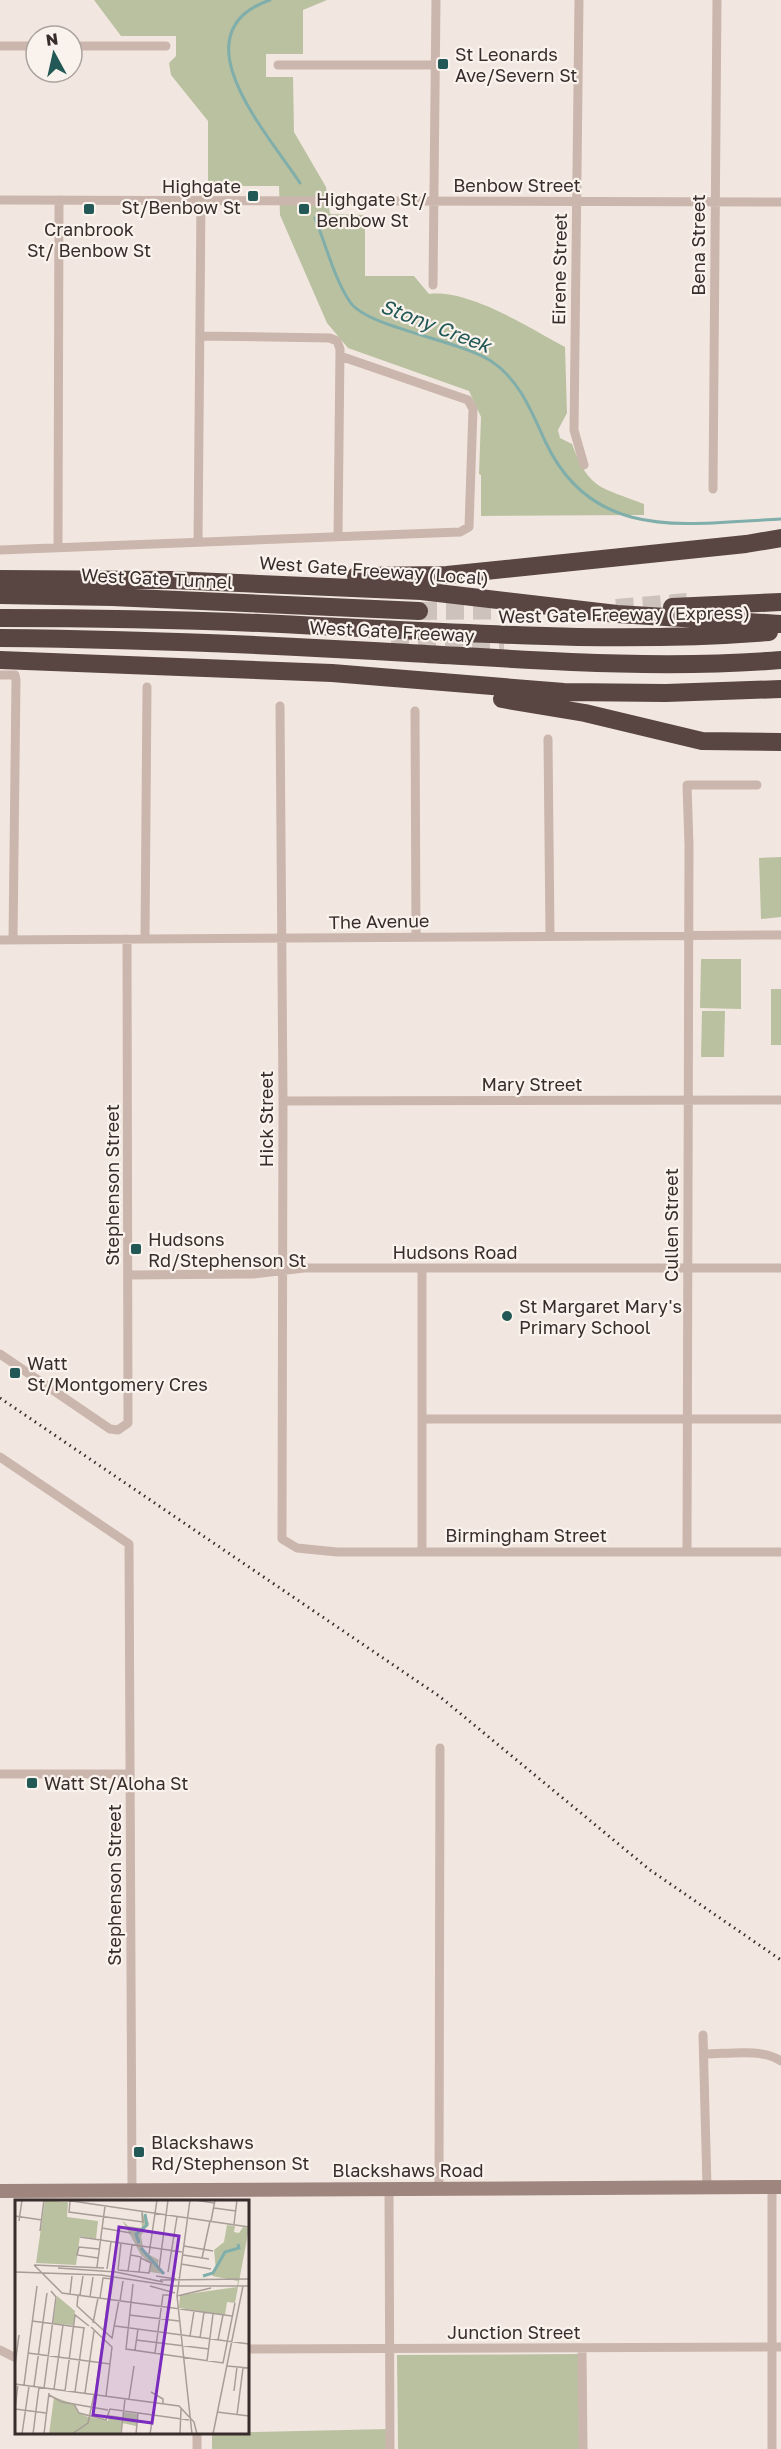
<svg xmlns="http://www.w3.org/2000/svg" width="781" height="2449" viewBox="0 0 781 2449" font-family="'Golos Text',sans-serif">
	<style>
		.green { fill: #bac1a0 }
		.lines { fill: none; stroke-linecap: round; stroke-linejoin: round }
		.stream { stroke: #80aeaa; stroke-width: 3 }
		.highway-tunnel { stroke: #cdc2bc; stroke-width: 18; stroke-dasharray: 18 9; stroke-linecap: butt }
		.street { stroke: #cab6ac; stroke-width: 9 }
		.secondary { stroke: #9e857d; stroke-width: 14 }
		.highway { stroke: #594642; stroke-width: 18 }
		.rail { stroke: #382d2a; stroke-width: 3; stroke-dasharray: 1.5 4.5; stroke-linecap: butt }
		.poi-dot { fill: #225855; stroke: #faf2ec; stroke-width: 2 }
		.labels { text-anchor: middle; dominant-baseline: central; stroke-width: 4.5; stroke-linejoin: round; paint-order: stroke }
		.poi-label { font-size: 18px; fill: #382d2a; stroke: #faf2ec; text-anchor: start }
		.street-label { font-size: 18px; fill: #382d2a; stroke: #faf2ec }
		.water-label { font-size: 20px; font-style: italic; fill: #225855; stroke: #faf2ec }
		.inset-river { fill: none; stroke: #80aeaa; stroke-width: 3 }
		.inset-road { fill: none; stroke: #a89d97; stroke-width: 1.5 }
		.view { fill: #7b2cbf; fill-opacity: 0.15; stroke: #7b2cbf; stroke-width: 3 }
		.inset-edge { fill: none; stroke: #382d2a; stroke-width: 3 }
	</style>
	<rect width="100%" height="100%" fill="#f2e7e0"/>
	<path class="green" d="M94 0H327L303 10V54H266V77H293L294 132 326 187 330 214 365 215V276H414L429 294C469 289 530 328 565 347L567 413 558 430 560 438 572 444C589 490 601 487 644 504V515L481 516V475L479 474 481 417 469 391 348 348 327 323 280 215 279 186H208V121L171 75 169 63 176 56V36H121Z
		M781 857V917L761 919 759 858Z
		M701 959H741V1009L700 1008Z
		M771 989H781V1045H771Z
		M702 1011H725L724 1057H701Z
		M578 2354 579 2449H398L397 2355Z
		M390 2429V2449H212V2433Z"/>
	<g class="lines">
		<path class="stream" d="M270 0C175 33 269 135 300 183
			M315 218C326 245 334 278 350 302 368 328 459 340 491 361 520 380 532 413 546 443 594 544 689 523 781 519"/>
		<path class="highway-tunnel" d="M616 608 687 602
			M419 611 537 610
			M391 643 504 642"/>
		<path class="street" d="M579 0 574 430 584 465
			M0 46H36
			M72 46H166
			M278 65H435
			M0 200 781 202
			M433 285 436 0
			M200 336 330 338 337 341 340 349 338 536
			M713 489 717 0
			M198 542 201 200
			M58 547 59 200
			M0 550 460 532 469 527 473 409 468 400 340 356
			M0 675H15L16 680 13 940
			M280 706 283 1101 282 1539 297 1548 337 1552H781
			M415 711 416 936
			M548 739 550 936
			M145 939 147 687
			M0 940 781 935
			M283 1101 781 1100
			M129 1275 253 1274 304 1268H781
			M0 1354 110 1429 118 1430 128 1423 127 939
			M422 1419H781
			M0 1457 129 1544 132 2190
			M687 1551 689 845 687 785H757
			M422 1552V1268
			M0 1774H130
			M703 2035 707 2187
			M706 2054C728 2054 762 2048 781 2061
			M772 2187V2449
			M389 2188 390 2449
			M439 2188 440 1748
			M582 2348 583 2449
			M248 2349 781 2347
			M0 2350 16 2358
			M197 2432V2449"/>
		<path class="secondary" d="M0 2191 781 2187"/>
		<path class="highway" d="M356 576 447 575 746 544 781 538
			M0 579 171 580 421 591 617 614 781 624
			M0 595 112 597 419 611
			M672 607 781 602
			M0 618C106 618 212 620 318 626 469 633 618 644 769 632
			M0 638C136 639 273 645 409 653 533 660 657 670 781 660
			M0 660 332 673 564 692 666 693 781 689
			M502 699 585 713 702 741 781 742"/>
		<path class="rail" d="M0 1398 439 1696 650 1870 781 1960"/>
	</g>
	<g class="poi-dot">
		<rect x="437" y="58" width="12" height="12" rx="3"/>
		<rect x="247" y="190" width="12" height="12" rx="3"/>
		<rect x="83" y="203" width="12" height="12" rx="3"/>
		<rect x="298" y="203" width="12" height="12" rx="3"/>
		<rect x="130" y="1243" width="12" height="12" rx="3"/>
		<circle cx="507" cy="1316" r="6"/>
		<rect x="9" y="1367" width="12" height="12" rx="3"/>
		<rect x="26" y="1777" width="12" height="12" rx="3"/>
		<rect x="133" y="2146" width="12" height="12" rx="3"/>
	</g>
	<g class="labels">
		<g class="poi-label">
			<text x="455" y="54">St Leonards<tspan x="455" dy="21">Ave/Severn St</tspan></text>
			<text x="241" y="186" text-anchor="end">Highgate<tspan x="241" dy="21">St/Benbow St</tspan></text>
			<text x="316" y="199">Highgate St/<tspan x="316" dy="21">Benbow St</tspan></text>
			<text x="89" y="229" text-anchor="middle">Cranbrook<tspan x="89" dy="21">St/ Benbow St</tspan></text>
			<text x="148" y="1239">Hudsons<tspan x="148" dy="21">Rd/Stephenson St</tspan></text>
			<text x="519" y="1306">St Margaret Mary's<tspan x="519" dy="21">Primary School</tspan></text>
			<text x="27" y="1363">Watt<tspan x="27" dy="21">St/Montgomery Cres</tspan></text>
			<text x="44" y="1783">Watt St/Aloha St</text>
			<text x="151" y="2142">Blackshaws<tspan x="151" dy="21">Rd/Stephenson St</tspan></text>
		</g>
		<g class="street-label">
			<text x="517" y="185">Benbow Street</text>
			<text transform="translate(698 245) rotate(-90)">Bena Street</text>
			<text transform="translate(559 269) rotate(-89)">Eirene Street</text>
			<text transform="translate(374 570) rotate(4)">West Gate Freeway (Local)</text>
			<text transform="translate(157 578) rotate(3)">West Gate Tunnel</text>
			<text transform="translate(624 614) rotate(-1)">West Gate Freeway (Express)</text>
			<text transform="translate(392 631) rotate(3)">West Gate Freeway</text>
			<text transform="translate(379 921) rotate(-1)">The Avenue</text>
			<text x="532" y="1084">Mary Street</text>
			<text transform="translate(266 1119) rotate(-90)">Hick Street</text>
			<text transform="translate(112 1185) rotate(-90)">Stephenson Street</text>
			<text transform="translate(671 1225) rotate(-90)">Cullen Street</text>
			<text x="455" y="1252">Hudsons Road</text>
			<text x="526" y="1535">Birmingham Street</text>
			<text transform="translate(114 1885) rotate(-90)">Stephenson Street</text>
			<text x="408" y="2170">Blackshaws Road</text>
			<text x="514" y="2332">Junction Street</text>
		</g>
		<g class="water-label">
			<text transform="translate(436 325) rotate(21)">Stony Creek</text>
		</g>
	</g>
	<g transform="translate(15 2200)">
		<rect width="234" height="234" fill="#f2e7e0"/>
		<path d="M30 0 53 2 52 17 83 21 81 39 65 36 61 65 21 63ZM126 13 134 23 126 36 129 52 144 60 142 67 148 74 135 72 136 64 126 55 107 20 113 26 127 28ZM212 25 220 26 219 32 224 33 228 27 234 28 220 103 212 102 210 115 164 108 165 95 222 87 223 81 197 76 201 70 199 50 209 42ZM42 96 60 111 58 125 38 124ZM39 197 59 204 63 213 73 217 93 221 94 215 108 217 109 212 123 214 121 226 107 223 105 234H34Z" fill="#bac1a0"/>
		<path class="inset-river" d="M124 43 121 34 132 25 130 14M126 48 149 74M188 76 198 73 210 52 224 48 223 44"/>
		<path class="inset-road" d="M50 0 234 27M175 0 162 96 177 234M180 0 199 3M55 1 54 12 128 22 127 11M199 8 221 11M0 16 27 20M4 21 7 0M196 21 200 0M219 24 222 0M87 28 116 33M25 31 29 0M65 37 167 52M169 46 198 51M134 54 142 0M116 55 126 57 124 72M168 55 194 59M83 58 62 55 64 47 84 49M187 58 195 21M166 64 196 69M19 65 47 93 217 116M19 65 89 68M82 67 90 6M43 68 101 72 148 82M92 69 96 42M144 69 153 0M103 70 134 73 136 63 126 58M103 70 106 43M113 71 117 45M0 72 86 75 158 86H234M153 72 162 17M141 76 161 79M145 80 234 79M118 84 111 149 208 163 220 103M135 86 160 93M55 94 57 76M63 95 62 106 97 138 104 100M65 95 68 76M162 96 196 88M75 97 78 77M85 98 88 78 98 79 95 99M105 101 108 81M114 115 164 121M17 121 70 128M78 123 83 98M100 126 234 144M76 127 97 147 91 196M89 130 93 99M175 136 179 111M185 138 189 112M121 140 194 149M203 140 208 115M120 150 123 129M13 153 95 164M140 153 148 95H154M192 161 198 114M0 165 4 135M212 166 234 168M0 184 164 206 179 222 182 234M9 185 22 86M19 186 32 93M29 188 41 97 36 91M39 189 48 125M50 191 60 115 74 126M219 191 222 167M60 192 69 128M136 192 148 199V204M70 193 79 131M34 195 47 202 93 210M80 195 88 139M114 199 119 166M59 204 64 213 91 220 95 209 174 220M0 209 31 213M0 209 3 184M202 212 234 216M222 215 228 168M7 234 14 186M18 234 24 187M29 234 34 193M57 234 73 223 79 195M106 234 110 199M121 234 123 213M135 234 140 203M165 234 166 209M198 234 228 86"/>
		<path class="view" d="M104 27 164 36 137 223 78 215Z"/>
		<rect width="234" height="234" class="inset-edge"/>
	</g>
	<g transform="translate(54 54) rotate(352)"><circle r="28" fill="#faf2ec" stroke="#aca39e" stroke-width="1.5"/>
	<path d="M0-4.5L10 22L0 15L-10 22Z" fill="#225855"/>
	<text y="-9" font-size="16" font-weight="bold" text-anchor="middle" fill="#382d2a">N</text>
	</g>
</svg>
